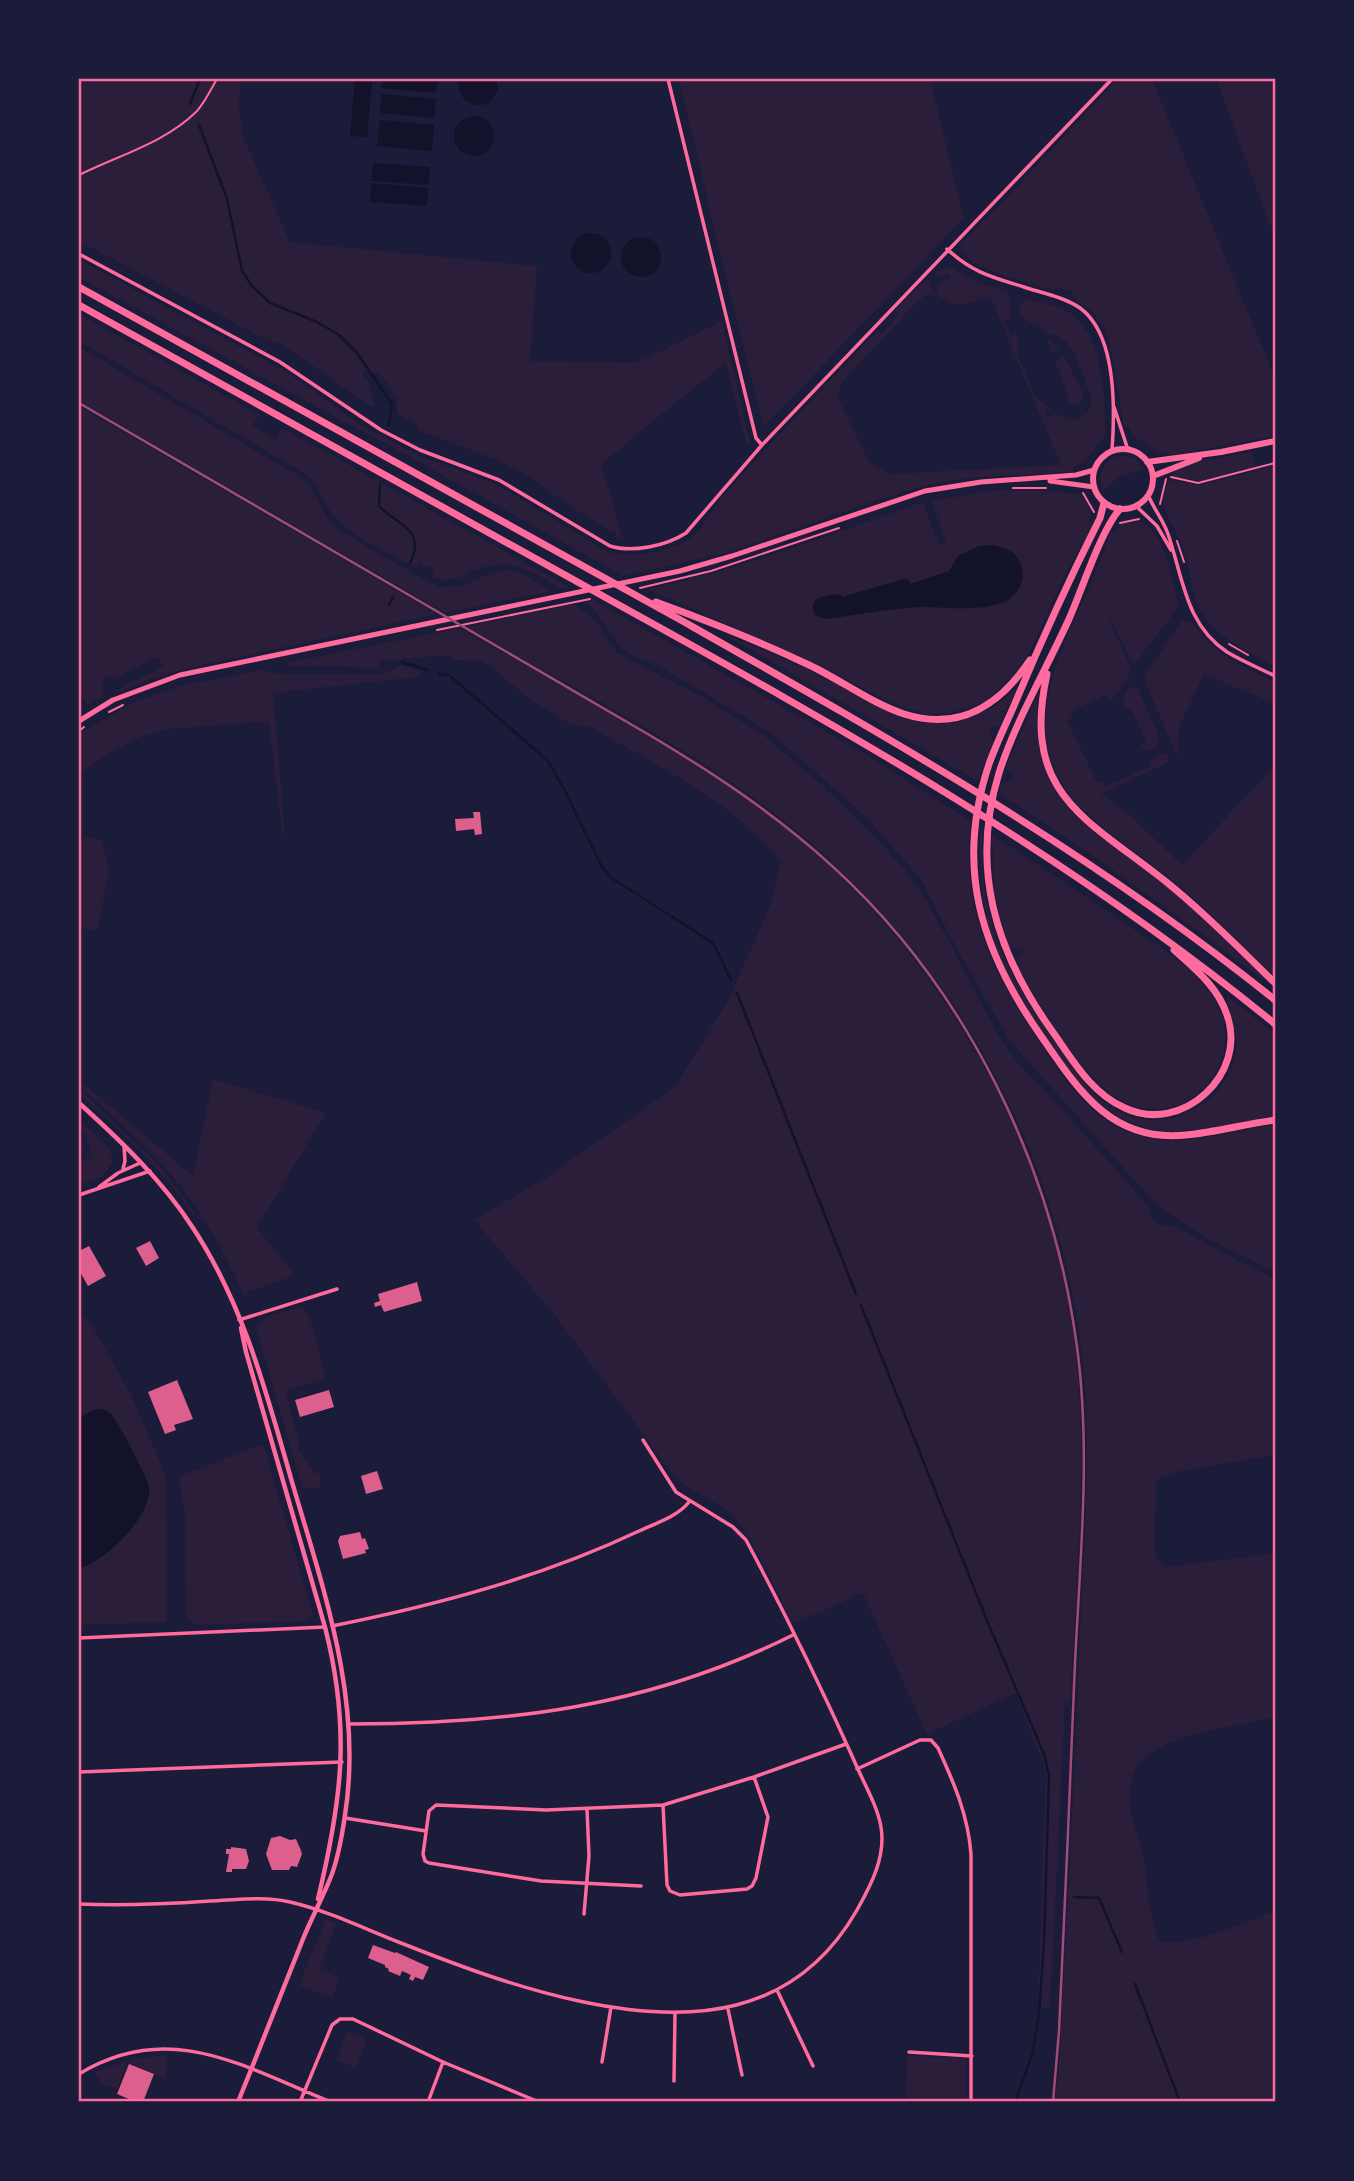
<svg xmlns="http://www.w3.org/2000/svg" width="1354" height="2181" viewBox="0 0 1354 2181" font-family="Lato,sans-serif">
	<style>
		.green { fill: #2a1e3b }
		.water { fill: #12122b }
		.lines { fill: none; stroke-linecap: round; stroke-linejoin: round }
		.stream { stroke: #12122b; stroke-width: 2.5 }
		.building { fill: #dd5f8e }
		.path { stroke: #ff6b9d; stroke-width: 2 }
		.minor { stroke: #ff6b9d; stroke-width: 3.5 }
		.tertiary { stroke: #ff6b9d; stroke-width: 4.5 }
		.secondary { stroke: #ff6b9d; stroke-width: 5 }
		.primary { stroke: #ff6b9d; stroke-width: 6 }
		.motorway { stroke: #ff6b9d; stroke-width: 7 }
		.rail { stroke: #a44b75; stroke-width: 2.5 }
		.neatline { fill: none; stroke: #ff6b9d; stroke-width: 2.5 }
	</style>
	<rect width="100%" height="100%" fill="#1b1b3a"/>
	<path class="green" d="M79 79H241L238 106 244 139 290 242 537 266 530 361 636 363 722 321 750 443 747 446 726 362 601 464 623 539 616 536 615 531 611 532 549 492 532 478 492 458 418 430 416 423 398 415 396 398 381 374 366 371 362 373 370 385 375 406 369 405 283 345 259 336 79 241Z
		M679 79H930L964 218 764 427 726 278Z
		M1118 79H1152L1275 378V436L1168 456 1167 452 1159 453 1132 435 1129 427H1124L1112 356 1106 331 1093 312 1075 298 1071 291 1058 287 1052 290C1031 283 959 268 960 244L999 206Z
		M1216 79H1275V238L1273 233Z
		M79 260 285 371 364 427 418 455 496 484 608 552C632 558 670 553 691 538 705 527 712 508 724 495 774 439 826 385 878 330L881 334 897 317 896 309 926 279 931 282 933 295 927 294 916 303 842 382 837 396 870 463 889 474 1061 465 990 296C966 303 960 311 937 295V285L951 278 949 274 939 277 936 274V268L939 270 952 267 975 281 1008 292 1011 317 1004 321 1011 336 1018 334 1017 353 1035 396 1048 407 1044 413 1051 418 1055 413 1070 420 1077 419 1088 413 1092 399 1074 351 1062 338 1042 331 1039 326 1026 321 1020 313V305L1026 298C1039 302 1055 305 1068 312 1104 333 1104 396 1106 434L1083 463 1073 467V472L980 477 940 482 880 499 729 552 623 576 376 438 346 423 79 277Z
		M79 314 260 415 253 424 254 427 277 439 281 427 569 587 560 589C540 576 518 561 493 565 470 569 458 585 433 578L434 569 420 563 416 568C393 555 348 535 333 515 322 502 321 486 307 475L79 341Z
		M1047 339C1065 346 1073 378 1084 395L1081 404 1075 405 1068 401 1067 392 1056 363V360L1063 356 1060 349 1051 353Z
		M79 347 302 478C318 492 321 513 335 528L414 574 440 587 462 586 494 572 506 570 523 574 551 591 445 613 79 401Z
		M79 406 437 614 189 668 147 680 120 692 115 691 163 667 158 657 113 679 110 675 103 679V696L87 705 79 691Z
		M1249 452 1252 454 1256 468 1200 481 1174 476 1173 471 1198 462Z
		M1116 456 1134 457 1144 469 1119 477 1103 491C1096 476 1102 464 1116 456Z
		M1275 466V666C1243 650 1208 634 1195 598 1190 581 1188 562 1182 545 1177 530 1165 516 1162 501L1167 483 1171 480 1197 485 1206 484Z
		M1035 490 1081 494 1090 509V521L1094 523 1067 571 1030 651 1014 675 986 701 970 708 949 713 926 714 894 704 804 658 647 589C742 570 832 533 923 502L939 545 946 542 931 501 988 491Z
		M1139 521C1164 529 1174 584 1179 606L1134 665 1105 610 1131 670 1130 673 1114 698 1108 699 1106 695 1071 711 1073 717 1067 720 1097 783 1103 781 1106 786 1151 766 1149 760 1163 753 1167 755 1169 762 1101 794 1129 814 1182 865 1275 765V977C1243 946 1212 914 1178 885 1114 831 1030 799 1048 697 1057 643 1094 587 1110 532H1115L1122 524Z
		M594 600 869 756 971 822C960 912 994 976 1044 1048 1070 1088 1095 1125 1144 1137 1187 1148 1232 1130 1275 1125V1271C1233 1253 1190 1231 1154 1202L1010 1041 962 958 922 881 866 817 771 733 661 667 634 656 621 648 593 608 584 602Z
		M574 604 594 619 617 653 702 697 762 734 821 784 868 829 906 871 928 903 1001 1040 1018 1063 1060 1107 1148 1206 1154 1222C1163 1227 1169 1225 1179 1228L1249 1267 1275 1279V1455L1176 1472 1156 1480 1155 1552 1158 1561 1166 1567 1275 1553V1717C1236 1728 1140 1733 1131 1782 1126 1807 1137 1833 1143 1856 1149 1884 1147 1913 1159 1940 1186 1950 1247 1921 1275 1911V2102H1055L1059 2068C1066 1924 1075 1781 1080 1637 1083 1555 1091 1471 1085 1388 1070 1170 959 960 788 824 690 746 575 688 465 627Z
		M1183 620 1192 622C1212 654 1243 667 1275 682V704L1204 674 1179 726 1178 758 1144 680 1146 672 1164 648 1163 646Z
		M460 628C559 686 670 741 761 809 931 935 1053 1140 1076 1351 1088 1467 1076 1585 1070 1702L1065 1703 1050 2007H1038L1046 1771 1016 1693 927 1734 863 1593 792 1624C778 1595 756 1542 735 1518 722 1503 690 1492 673 1475L554 1314 474 1220 544 1179 675 1087 728 1001 771 903 780 861C731 800 656 765 590 727L571 725 523 694 495 669 481 661 455 660 451 655 379 661 378 668 284 665 285 663Z
		M722 633 816 673 896 716 917 722 946 724 964 720 990 709 1018 688 999 726 991 728 989 733 992 736 993 742 978 781Z
		M402 665 423 672 417 677 273 693 285 834H282L269 722C236 724 203 726 170 729 143 732 98 757 79 776V734L134 702 183 685 262 670 279 674H383Z
		M1134 686 1137 687 1158 733V745L1151 751 1143 748 1141 744 1146 741 1131 709 1125 710C1121 701 1124 690 1134 686Z
		M1039 691C1025 803 1087 823 1162 883 1199 913 1243 954 1275 989 1185 921 1095 854 999 794L1002 782 1012 781 1014 775 1007 771V765Z
		M980 827 983 829C976 919 1008 975 1057 1045 1072 1067 1087 1091 1109 1106 1157 1139 1227 1110 1236 1051 1239 1028 1229 1015 1226 995L1275 1034V1115C1243 1122 1186 1135 1154 1130 1138 1127 1119 1119 1106 1109 1071 1084 1006 984 993 943 982 905 978 867 980 827Z
		M992 835C1037 864 1082 893 1126 924 1157 945 1194 966 1214 999 1252 1060 1187 1135 1122 1101 1084 1081 1046 1014 1023 977L1016 963 1018 956 1024 953 1022 948 1013 949 1008 944 994 894Z
		M85 836 102 840 109 869 98 930 79 928V842Z
		M213 1079 326 1113 257 1227 295 1275 243 1294C226 1255 205 1216 178 1183 149 1147 113 1116 79 1085V1080L193 1176Z
		M79 1089 160 1166 197 1215 192 1214C161 1167 120 1131 79 1094Z
		M79 1120C92 1132 111 1143 113 1162L103 1176 79 1185V1162L92 1157 87 1136 79 1129Z
		M297 1308H303L309 1315 326 1378 286 1391 300 1446 297 1448 316 1475 319 1473 322 1480 319 1487 310 1489 302 1487 256 1328 266 1317Z
		M82 1317 89 1320 130 1393 166 1476 167 1622 79 1625V1326Z
		M263 1444 313 1615 307 1621 198 1625 191 1621 186 1614 185 1512 178 1477Z
		M326 1919 337 1923 319 1969 340 1978 332 1998 299 1985Z
		M347 2031 367 2039 356 2068 336 2060Z
		M167 2055 166 2079 129 2063V2060Z
		M907 2056 966 2058V2102H906Z
		M128 2060 117 2089 103 2084 94 2073Z"/>
	<path class="water" d="M355 79 372 81 367 137 350 136Z
		M383 79H438L436 93 382 88Z
		M460 79H496L498 90 489 103C470 110 456 98 460 79Z
		M382 94 436 99 434 118 380 113Z
		M454 136a20 20 0 1 1 40 0a20 20 0 1 1-40 0Z
		M380 120 434 125 432 151 377 146Z
		M373 163 430 167 429 185 372 181Z
		M371 183 428 188 427 206 370 202Z
		M571 253a20 20 0 1 1 40 0a20 20 0 1 1-40 0Z
		M621 257a20 20 0 1 1 40 0a20 20 0 1 1-40 0Z
		M994 545C1005 548 1015 551 1020 562 1027 578 1019 595 1004 602 978 613 945 606 918 607 887 609 857 615 826 619 816 619 807 608 817 599 823 595 834 595 841 594L842 597 904 579 908 580 910 584 949 571 958 556 979 546Z
		M96 1409C102 1409 106 1409 111 1414 118 1421 147 1477 149 1486 153 1516 105 1561 79 1569V1417Z"/>
	<g class="lines">
		<path class="stream" d="M190 104 200 79
			M199 125 227 199 242 271 252 286 270 303 317 322 339 335 357 353 392 404 389 425
			M380 485 379 506C397 525 427 529 410 563
			M389 605 393 597
			M402 662 428 670
			M439 674 449 675 548 761 565 791 602 867 610 877 713 943 731 980
			M737 993 856 1294
			M861 1305 988 1623 1044 1754 1049 1775 1044 1943 1039 2012 1033 2052 1015 2102
			M1074 1897 1099 1898 1122 1952
			M1135 1984 1180 2102"/>
	</g>
	<path class="building" d="M473 812H480L482 834 475 835 474 829 456 831 455 819 474 818Z
		M150 1241 159 1258 146 1266 136 1248Z
		M89 1246 106 1276 88 1286 79 1270V1251Z
		M417 1282 422 1301 384 1312 381 1305 375 1307 374 1303 380 1301 378 1294Z
		M177 1380 193 1419 174 1425 176 1430 165 1434 148 1392Z
		M329 1390 334 1407 300 1417 295 1400Z
		M377 1471 383 1489 366 1494 361 1476Z
		M360 1532 362 1539 365 1538 369 1549 365 1550 366 1553 343 1559 338 1541 340 1536Z
		M280 1836 290 1840 296 1839 300 1848 302 1854 297 1867 291 1866 289 1870H272L266 1854 271 1838Z
		M231 1847 246 1849 249 1861 246 1869H232V1872H226L229 1854H226V1849H231Z
		M373 1945 395 1953 396 1952 429 1967 423 1980 415 1977 413 1981 409 1979 411 1975 402 1971 400 1976 388 1971 389 1969 385 1967V1965L368 1958Z
		M129 2064 154 2074 143 2102H136L117 2094Z"/>
	<g class="lines">
		<path class="path" d="M79 175C119 155 165 143 197 111 205 102 211 89 217 79
			M1171 477 1198 483 1275 463
			M1013 488H1046
			M1083 493 1094 512
			M1160 504 1166 479
			M1120 523 1139 519
			M1177 541 1184 562
			M640 588 711 571 839 528
			M437 630 590 599
			M1229 644 1248 655
			M109 712 123 705
			M79 731 84 727"/>
		<path class="minor" d="M668 79 756 438 762 445
			M947 249C973 273 992 277 1024 287 1042 293 1064 297 1080 308 1117 335 1115 410 1112 451
			M79 254 280 362 381 430 420 450 499 480 610 546C632 553 666 546 686 533L762 445 1112 79
			M1114 407 1128 450
			M1148 495C1154 509 1163 520 1168 534 1183 577 1185 624 1227 652 1242 661 1259 668 1275 676
			M1136 506 1157 526 1171 550
			M123 1169 125 1161 124 1146
			M99 1187 118 1173 140 1163
			M79 1195 150 1171
			M239 1320 337 1289
			M332 1626C437 1605 542 1577 639 1531 656 1523 677 1517 689 1502
			M79 1638 325 1627
			M349 1724C508 1724 649 1707 793 1635
			M857 1769 920 1740H931L938 1748C954 1783 968 1815 971 1854V2102
			M79 1772 342 1762
			M663 1805 667 1885 670 1891 680 1895 747 1889 752 1886 756 1878 768 1817 754 1777
			M345 1818 426 1831
			M641 1886 541 1881 429 1863 425 1861 423 1854 429 1811 436 1805 546 1810 663 1805 754 1777 846 1744
			M79 1904C122 1906 166 1904 210 1901 236 1900 264 1896 290 1902 329 1911 365 1929 401 1943 459 1966 518 1988 579 2001 690 2025 795 2018 857 1910 871 1885 886 1857 881 1827 877 1804 862 1780 853 1758 820 1685 784 1611 746 1540L733 1527 676 1492 643 1440
			M584 1914 589 1856 587 1809
			M777 1990 813 2066
			M728 2009 742 2075
			M909 2052 972 2056
			M602 2062 611 2007
			M79 2074C170 2019 244 2067 331 2102
			M674 2081 675 2013
			M300 2102 332 2025 340 2019H353L443 2062 539 2102
			M428 2102 443 2062"/>
		<path class="tertiary" d="M79 1103C121 1141 162 1180 193 1228 244 1305 267 1395 292 1482 324 1591 363 1701 345 1815 342 1836 338 1860 330 1879 322 1899 311 1919 303 1939 281 1994 260 2048 238 2102
			M241 1328 246 1352 325 1627C351 1729 342 1799 318 1899"/>
		<path class="secondary" d="M1050 481 1094 487
			M79 721 113 700 180 675 680 571 732 556 925 491 981 482 1076 475 1094 470"/>
		<path class="primary" d="M1093 479a30 30 0 1 1 60 0a30 30 0 1 1-60 0Z
			M1147 462 1221 452 1275 441
			M1153 476 1199 458"/>
		<path class="motorway" d="M79 287C281 399 484 510 686 623 889 738 1093 853 1275 1000
			M79 305C259 405 439 505 619 605 847 731 1074 859 1275 1024
			M1104 503 1100 518C1070 578 1042 639 1016 701 1007 722 997 742 989 764 955 866 980 948 1039 1033 1077 1088 1110 1143 1186 1135 1216 1132 1245 1124 1275 1120
			M1120 509C1101 530 1082 590 1069 619 1046 670 1016 720 999 773 970 867 995 950 1050 1028 1071 1057 1090 1093 1125 1108 1182 1135 1248 1074 1227 1015 1218 987 1195 969 1174 950
			M656 602C708 621 759 641 809 665 841 680 871 703 904 714 960 732 1001 704 1030 660
			M1047 674C1020 797 1089 819 1170 885 1207 915 1241 950 1275 983"/>
		<path class="rail" d="M79 403 646 733C712 772 774 813 831 865 967 988 1053 1167 1077 1347 1091 1451 1080 1559 1075 1663 1070 1786 1065 1908 1059 2031L1053 2102"/>
	</g>
	<rect width="1354" height="2181" fill="none" stroke="#1b1b3a" stroke-width="161"/>
	<rect x="80" y="80" width="1194" height="2020" class="neatline"/>
</svg>
